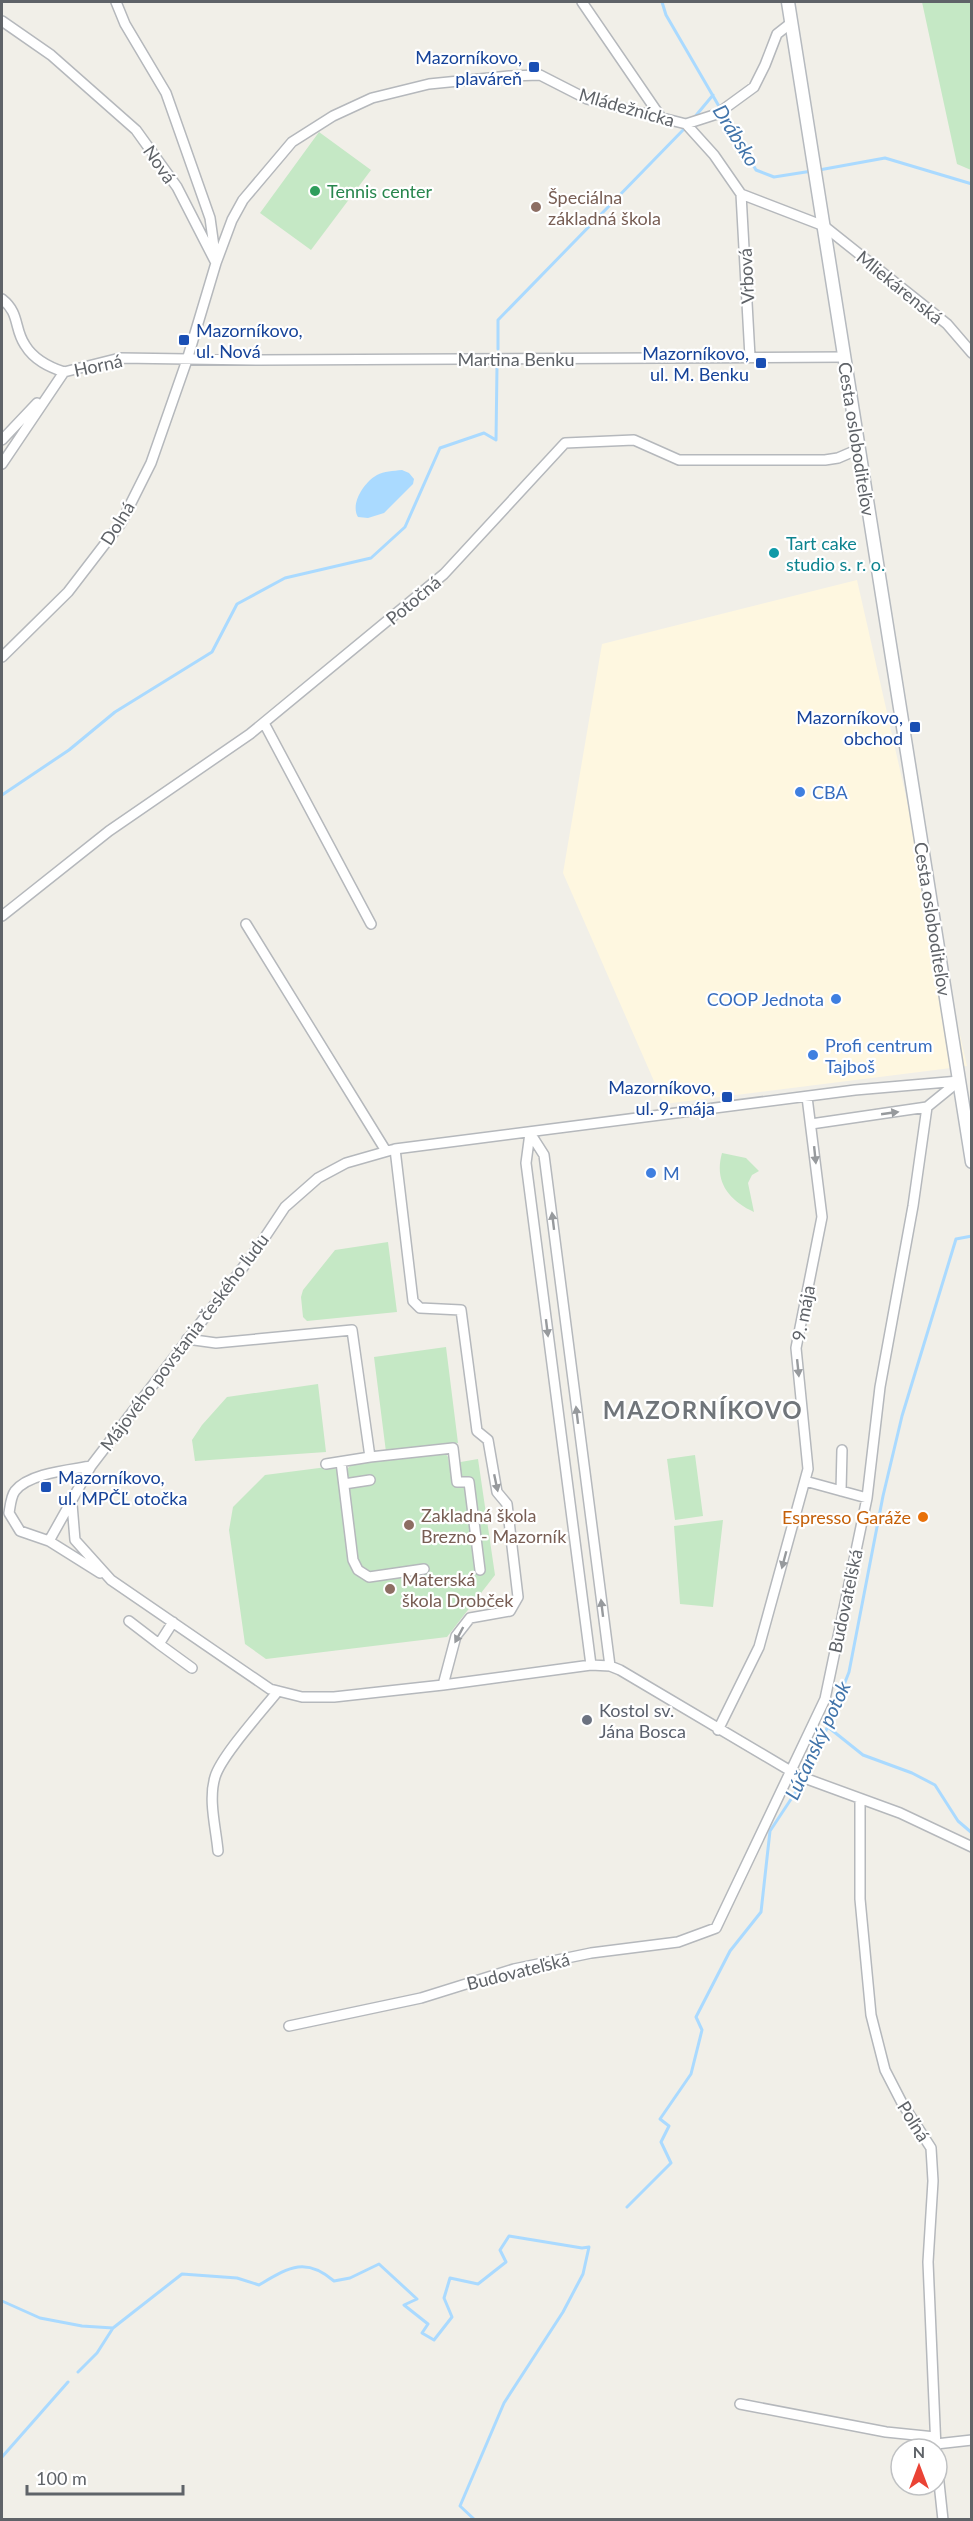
<svg xmlns="http://www.w3.org/2000/svg" width="973" height="2521" viewBox="0 0 973 2521" font-family="Lato,sans-serif">
	<style>
		.commercial { fill: #fef7e0 }
		.green { fill: #c5e8c5 }
		.water { fill: #aadaff }
		.lines { fill: none; stroke-linecap: round; stroke-linejoin: round }
		.stream { stroke: #aadaff; stroke-width: 3 }
		.street-casing { stroke: #b5b8bc; stroke-width: 12 }
		.secondary-casing { stroke: #b6babf; stroke-width: 15 }
		.street { stroke: #fff; stroke-width: 9 }
		.secondary { stroke: #fff; stroke-width: 12 }
		.oneway { fill: #979a9d }
		.transit-dot { fill: #1a4fb4; stroke: #fff; stroke-width: 2 }
		.leisure-dot { fill: #2e9e5b; stroke: #fff; stroke-width: 2 }
		.education-dot { fill: #8d6e63; stroke: #fff; stroke-width: 2 }
		.culture-dot { fill: #0f9aa8; stroke: #fff; stroke-width: 2 }
		.shop-dot { fill: #3f7fe0; stroke: #fff; stroke-width: 2 }
		.food-dot { fill: #e8710a; stroke: #fff; stroke-width: 2 }
		.worship-dot { fill: #6b7280; stroke: #fff; stroke-width: 2 }
		.labels { text-anchor: middle; dominant-baseline: central; stroke-width: 4.5; stroke-linejoin: round; paint-order: stroke }
		.transit-label { font-size: 18px; fill: #164399; stroke: #fff; text-anchor: end }
		.street-label { font-size: 18px; fill: #5f6368; stroke: #fff }
		.leisure-label { font-size: 18px; fill: #27864d; stroke: #fff; text-anchor: start }
		.education-label { font-size: 18px; fill: #785e54; stroke: #fff; text-anchor: start }
		.culture-label { font-size: 18px; fill: #0d838f; stroke: #fff; text-anchor: start }
		.shop-label { font-size: 18px; fill: #366cbe; stroke: #fff; text-anchor: start }
		.food-label { font-size: 18px; fill: #c56008; stroke: #fff; text-anchor: end }
		.worship-label { font-size: 18px; fill: #5b616d; stroke: #fff; text-anchor: start }
		.water-label { font-size: 20px; font-style: italic; fill: #4174aa; stroke: #fff }
		.district-label { font-size: 24px; font-weight: bold; letter-spacing: 1.5px; fill: #70757a; stroke: #fff }
	</style>
	<rect width="100%" height="100%" fill="#f1efe8"/>
	<path class="commercial" d="M857 580 967 1066 664 1104 563 873 602 644Z"/>
	<path class="green" d="M922 2H971V170L957 164Z
		M319 132 371 170 311 250 260 213Z
		M722 1153 746 1158 759 1171 752 1175 748 1183 754 1212C728 1200 714 1181 722 1153Z
		M388 1242 397 1312 307 1321 303 1317 301 1297 303 1290 335 1250Z
		M446 1347 458 1443 386 1452 374 1357Z
		M318 1384 326 1452 195 1461 192 1440 202 1425 227 1397Z
		M444 1452 448 1457 449 1464 478 1459 495 1575 447 1637 266 1659 245 1644 229 1530 233 1507 265 1475 327 1467H334L339 1472 345 1471 352 1464Z
		M695 1455 703 1516 675 1520 667 1459Z
		M723 1520 713 1607 680 1604 674 1526Z"/>
	<path class="water" d="M402 470 409 473 414 479 413 484 384 513 368 518 358 517C350 504 364 482 377 475 384 471 393 471 402 470Z"/>
	<g class="lines">
		<path class="stream" d="M662 2 666 15 756 170 774 177 812 171
			M693 119 713 95
			M819 170 885 158 972 184
			M498 349V320L686 127
			M2 795 69 750 115 712 212 652 237 604 285 578 371 558 405 527 440 448 484 433 496 440 497 367
			M828 1727 863 1755 912 1773 935 1785 958 1821 972 1833
			M627 2207 671 2163 661 2142 669 2126 660 2119 691 2074 702 2030 696 2017 730 1951 761 1912 770 1831 801 1784 828 1726 849 1672 883 1496 902 1416 956 1239 972 1236
			M2 2301 40 2318 82 2326 113 2328 182 2274 237 2278 259 2285C288 2268 305 2256 334 2281L350 2278 379 2264 417 2299 404 2305 428 2324 422 2333 434 2340 452 2317 444 2298 450 2278 478 2284 506 2262 500 2250 509 2236 582 2248 589 2247 583 2274 563 2312 504 2403 460 2506 475 2520
			M78 2372 97 2353 113 2328
			M2 2457 68 2382"/>
		<g class="street-casing">
			<path id="street" d="M116 2 125 24 166 93 210 218 215 254
				M582 2 662 119
				M2 21 51 55 136 130 177 187 216 263
				M686 124 714 155 741 194 824 226 947 324 972 353
				M741 194 750 357
				M2 299C20 313 14 329 25 345 34 360 49 367 64 372
				M2 440 37 403
				M2 464 64 372 120 358 261 360 845 357
				M2 657 68 592 121 523 151 463 187 360 216 263 232 220 243 200 292 142 333 116 372 98 429 84 509 76 540 75 587 99 686 124 717 114 754 87 765 65 777 34 791 23
				M264 723 371 924
				M2 916 109 831 250 734 444 574 565 443 634 440 679 460H825L838 458 859 449
				M246 924 386 1151
				M811 1124 927 1107
				M530 1133 544 1155 610 1666
				M530 1133 526 1163 591 1665
				M395 1149 413 1301 420 1308 461 1310 477 1431 488 1440 497 1492 507 1504 518 1597 510 1611 470 1618 456 1636 443 1685
				M187 1339 216 1343 352 1330 370 1457 453 1448 457 1482H469L480 1570
				M341 1462 353 1560 358 1570 369 1577 424 1569
				M326 1464 370 1457
				M91 1466C70 1470 29 1473 15 1491 11 1496 10 1507 9 1513L20 1531 49 1541 100 1573
				M805 1481 867 1498
				M344 1484 370 1480
				M841 1491 842 1450
				M72 1504 75 1540 111 1580 270 1689 302 1697H334L443 1685 591 1665 610 1666 620 1670 799 1776 900 1813 972 1847
				M49 1541 91 1466 257 1249 285 1207 318 1178 346 1163 395 1149 855 1090 959 1081
				M129 1621 159 1644 173 1622
				M159 1644 192 1668
				M718 1730 759 1647 808 1469 796 1348 822 1217 807 1097
				M860 1799V1899L871 2015 885 2070 902 2103 931 2148 933 2181 928 2262 936 2449
				M218 1851C216 1828 208 1800 215 1777 221 1756 263 1710 278 1691
				M289 2026 421 1998 514 1969 591 1953 678 1942 716 1928 825 1699 867 1498 880 1387 913 1206 927 1107 959 1081
				M740 2404 886 2432 935 2437
				M936 2444 972 2440
				M937 2464 943 2520"/>
		</g>
		<g class="secondary-casing">
			<path id="secondary" d="M788 2 972 1162"/>
		</g>
		<use href="#street" class="street"/>
		<use href="#secondary" class="secondary"/>
	</g>
	<defs><path id="oneway-solid" d="M-6-.8H1V-3.2L6.5 0L1 3.2V.8H-6Z" transform="scale(1.5)"/></defs>
	<g class="oneway">
		<use href="#oneway-solid" transform="translate(890 1113) rotate(-8)"/>
		<use href="#oneway-solid" transform="translate(815 1155) rotate(84)"/>
		<use href="#oneway-solid" transform="translate(553 1221) rotate(-97)"/>
		<use href="#oneway-solid" transform="translate(547 1328) rotate(83)"/>
		<use href="#oneway-solid" transform="translate(798 1368) rotate(84)"/>
		<use href="#oneway-solid" transform="translate(577 1415) rotate(-97)"/>
		<use href="#oneway-solid" transform="translate(496 1483) rotate(78)"/>
		<use href="#oneway-solid" transform="translate(784 1560) rotate(105)"/>
		<use href="#oneway-solid" transform="translate(602 1608) rotate(-97)"/>
		<use href="#oneway-solid" transform="translate(459 1635) rotate(118)"/>
	</g>
	<g class="transit-dot">
		<rect x="528" y="61" width="12" height="12" rx="3"/>
		<rect x="178" y="334" width="12" height="12" rx="3"/>
		<rect x="755" y="357" width="12" height="12" rx="3"/>
		<rect x="909" y="721" width="12" height="12" rx="3"/>
		<rect x="721" y="1091" width="12" height="12" rx="3"/>
		<rect x="40" y="1481" width="12" height="12" rx="3"/>
	</g>
	<circle class="leisure-dot" cx="315" cy="191" r="6"/>
	<g class="education-dot">
		<circle cx="536" cy="207" r="6"/>
		<circle cx="409" cy="1525" r="6"/>
		<circle cx="390" cy="1589" r="6"/>
	</g>
	<circle class="culture-dot" cx="774" cy="553" r="6"/>
	<g class="shop-dot">
		<circle cx="800" cy="792" r="6"/>
		<circle cx="836" cy="999" r="6"/>
		<circle cx="813" cy="1055" r="6"/>
		<circle cx="651" cy="1173" r="6"/>
	</g>
	<circle class="food-dot" cx="923" cy="1517" r="6"/>
	<circle class="worship-dot" cx="587" cy="1720" r="6"/>
	<g class="labels">
		<g class="transit-label">
			<text x="522" y="57">Mazorníkovo,<tspan x="522" dy="21">plaváreň</tspan></text>
			<text x="196" y="330" text-anchor="start">Mazorníkovo,<tspan x="196" dy="21">ul. Nová</tspan></text>
			<text x="749" y="353">Mazorníkovo,<tspan x="749" dy="21">ul. M. Benku</tspan></text>
			<text x="903" y="717">Mazorníkovo,<tspan x="903" dy="21">obchod</tspan></text>
			<text x="715" y="1087">Mazorníkovo,<tspan x="715" dy="21">ul. 9. mája</tspan></text>
			<text x="58" y="1477" text-anchor="start">Mazorníkovo,<tspan x="58" dy="21">ul. MPČĽ otočka</tspan></text>
		</g>
		<g class="street-label">
			<text transform="translate(627 107) rotate(16)">Mládežnícka</text>
			<text transform="translate(160 164) rotate(55)">Nová</text>
			<text transform="translate(746 276) rotate(-93)">Vrbová</text>
			<text transform="translate(900 287) rotate(39)">Mliekárenská</text>
			<text x="516" y="359">Martina Benku</text>
			<text transform="translate(98 365) rotate(-12)">Horná</text>
			<text transform="translate(857 439) rotate(81)">Cesta osloboditeľov</text>
			<text transform="translate(117 523) rotate(-58)">Dolná</text>
			<text transform="translate(413 600) rotate(-40)">Potočná</text>
			<text transform="translate(933 919) rotate(81)">Cesta osloboditeľov</text>
			<text transform="translate(803 1313) rotate(-79)">9. mája</text>
			<text transform="translate(184 1342) rotate(-53)">Májového povstania českého ľudu</text>
			<text transform="translate(845 1601) rotate(-78)">Budovateľská</text>
			<text transform="translate(518 1971) rotate(-14)">Budovateľská</text>
			<text transform="translate(914 2121) rotate(58)">Poľná</text>
		</g>
		<g class="leisure-label">
			<text x="327" y="191">Tennis center</text>
		</g>
		<g class="education-label">
			<text x="548" y="197">Špeciálna<tspan x="548" dy="21">základná škola</tspan></text>
			<text x="421" y="1515">Zakladná škola<tspan x="421" dy="21">Brezno - Mazorník</tspan></text>
			<text x="402" y="1579">Materská<tspan x="402" dy="21">škola Drobček</tspan></text>
		</g>
		<g class="culture-label">
			<text x="786" y="543">Tart cake<tspan x="786" dy="21">studio s. r. o.</tspan></text>
		</g>
		<g class="shop-label">
			<text x="812" y="792">CBA</text>
			<text x="824" y="999" text-anchor="end">COOP Jednota</text>
			<text x="825" y="1045">Profi centrum<tspan x="825" dy="21">Tajboš</tspan></text>
			<text x="663" y="1173">M</text>
		</g>
		<g class="food-label">
			<text x="911" y="1517">Espresso Garáže</text>
		</g>
		<g class="worship-label">
			<text x="599" y="1710">Kostol sv.<tspan x="599" dy="21">Jána Bosca</tspan></text>
		</g>
		<g class="water-label">
			<text transform="translate(737 135) rotate(58)">Drábsko</text>
			<text transform="translate(817 1740) rotate(-65)">Lúčanský potok</text>
		</g>
		<g class="district-label">
			<text x="703" y="1409">MAZORNÍKOVO</text>
		</g>
	</g>
	<rect width="973" height="2521" fill="none" stroke="#5f6368" stroke-width="6"/>
	<g transform="translate(919 2467)"><circle r="28" fill="#ffffff" stroke="#bfc1c3" stroke-width="1.5"/>
	<path d="M0-4.5L10 22L0 15L-10 22Z" fill="#ea4335"/>
	<text y="-9" font-size="16" font-weight="bold" text-anchor="middle" fill="#5f6368">N</text>
	</g>
	<path d="M27 2485v9h156v-9" fill="none" stroke="#5f6368" stroke-width="3"/>
	<text x="36" y="2485" font-size="18" fill="#5f6368" stroke="#ffffff" stroke-width="4.5" paint-order="stroke">100 m</text>
</svg>
